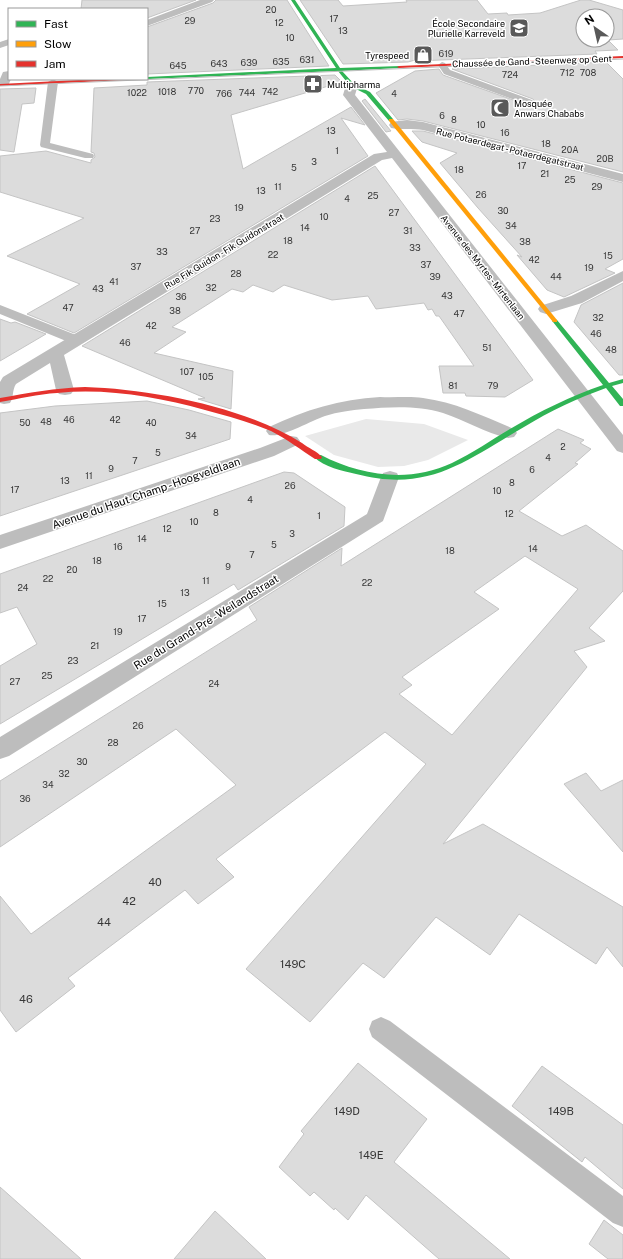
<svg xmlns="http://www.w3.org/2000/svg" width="623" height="1259" viewBox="0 0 623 1259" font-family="'Public Sans',sans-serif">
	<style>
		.green { fill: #e9e9e9 }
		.building { fill: #dcdcdc; stroke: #c4c4c4; fill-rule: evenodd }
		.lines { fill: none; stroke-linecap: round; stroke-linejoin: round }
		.lane { fill: #bdbdbd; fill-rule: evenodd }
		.street { fill: #bdbdbd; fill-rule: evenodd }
		.fast { fill: #30b455; fill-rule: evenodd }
		.slow { fill: #ff9f0a; fill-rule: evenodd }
		.jam { fill: #e5322d; fill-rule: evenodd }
		.tram { stroke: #bdbdbd; stroke-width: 1 }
		.labels { text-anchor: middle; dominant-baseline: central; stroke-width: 3; stroke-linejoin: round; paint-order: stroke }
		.number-label { font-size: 9px; fill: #373737 }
		.far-poi-label { font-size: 9px; fill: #000; stroke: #fff; text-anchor: end }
		.far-street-label { font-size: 9px; fill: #000; stroke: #fff }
		.street-label { font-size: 11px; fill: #000; stroke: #fff }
		.near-number-label { font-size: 11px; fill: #373737 }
	</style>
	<rect width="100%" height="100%" fill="#fff"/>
	<path class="green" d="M366 419 424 424 468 440 428 460 404 466 378 467 334 455 305 436Z"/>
	<path class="building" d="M82 0H196L147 18V9H81Z
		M216 0H287L329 66 147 74V27L213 3Z
		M300 0H338L343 6 407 2 406 0H477L488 14 507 13 508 15 540 13 581 0H589L623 10V39L608 40 618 50 595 51 597 54 415 61V60L408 62 343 64ZM583 16H607V40H583Z
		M606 62 623 79V172L423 121 407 119 398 120 376 93 415 71 439 69 443 75 530 106 535 102 533 99 452 69Z
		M335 75 342 82 231 115 243 169 351 107 365 125 341 118 368 156 74 333 27 314 80 284 7 256 84 218 0 192V156L46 151 91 163V160L95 157 94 153 91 152 94 88 147 85V82Z
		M36 88 34 103 22 104 14 152 0 150V89Z
		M365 99 391 131 386 132 362 101Z
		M412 131H423L623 183V259L605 269 615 273 564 297 547 290 517 255 522 257 478 208 440 163 457 153 422 142Z
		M375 166 533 380 505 397 466 396 465 393H443L439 366H474L439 316H436L432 309 428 310 424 303 376 309 368 296 332 300 284 285 273 292 253 285 243 292 232 289 172 327 186 332 154 353 233 371 231 409 198 399 205 398 82 346Z
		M623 283V375H619L574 322 581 305Z
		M0 319 11 323 15 322 46 334 0 361Z
		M147 401 189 410 231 422 230 439 0 516V413L55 406Z
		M558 429 584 440 580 443 591 449 575 463 578 464 519 511 562 536 586 525 623 551V591L589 628 605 641 574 651 587 667 443 844 483 824 623 907V967L607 947 596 964 519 914 490 955 436 917 384 978 363 963 310 1022 246 969 426 764 385 732 216 859 234 877 198 904 185 890 68 978 75 986 16 1032 0 1010V896L31 934 236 785 176 729 0 847V781L257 620 249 607 342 548 341 566ZM525 556 578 589 452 735 399 694 412 685 402 677 499 609 474 592Z
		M284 472 294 473 345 507 344 526 238 590 234 584 0 724V666L37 644 17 607 0 613V574Z
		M586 773 601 791 623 780V852L564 784Z
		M358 1063 427 1119 394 1162 510 1259H439L366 1195 348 1220 335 1208 334 1210 314 1192 310 1196 279 1167 304 1134 301 1131Z
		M542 1066 623 1125V1189L585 1157 582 1162 512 1106Z
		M0 1187 81 1259H0Z
		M215 1211 266 1259H174Z
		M604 1220 623 1235V1259H608L589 1244Z"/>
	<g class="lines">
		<path class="lane" d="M9 39V45L0 48V42Z
			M442 62 445 63 450 70 532 100 534 102 529 105 526 104 444 74 438 65Z
			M53 79 58 82 50 143 93 154 94 156 93 158H85L41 147 40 145 48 82Z
			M0 305 81 337 83 340 81 343H71L0 314Z
			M381 1017 390 1021 623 1196V1227L613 1223 372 1037 369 1029 372 1021Z"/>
		<path class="street" d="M200 0H214L212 2 147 26V20Z
			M9 71V79H11L8 86H0V79L3 72Z
			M352 82 358 85 355 95 623 435V453L617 451 392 158 382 160 64 355 74 390 71 394 65 395 59 394 56 390 50 363 16 384C12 390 14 397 10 403L4 404 0 403V382L3 377 374 154 387 152 343 95 346 85Z
			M407 120 423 122 623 174V182L423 130C413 128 400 130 391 128L389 125 391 122Z
			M623 271V281L582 303 546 314 540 312 538 309 540 306 571 296Z
			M380 397C394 398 409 396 423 398 455 402 485 417 514 429L517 433 514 437 508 438C485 433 465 420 443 413 418 405 389 407 364 409 351 410 338 412 325 416 310 421 282 438 269 435L266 431 269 427C305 410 340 399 380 397Z
			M291 436 297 437 300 441 297 445 274 456 0 549V535L260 448Z
			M390 471 397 473 399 477 383 521 9 756 0 759V737L367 514 381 477 383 473Z"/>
		<path class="fast" d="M291 0H295L340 68 401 66 399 68 342 71 354 84 370 92 393 119V121H389L366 94 350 86 338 71 147 79H146H147V77L336 68Z
			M555 319 557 320 609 383 623 379V383L612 386 623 399V406H620L606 388C578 398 550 411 524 427 465 461 429 493 356 474 343 471 324 467 314 457L315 455H321C361 476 410 483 452 463 473 453 491 440 510 429 540 411 571 396 603 385L553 322 552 321Z"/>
		<path class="slow" d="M389 119H393L557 320V322H553L389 121Z"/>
		<path class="jam" d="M623 56V58L399 68 397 67 399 66Z
			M98 79H129L127 80 0 86V84Z
			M85 387C151 389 245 407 302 443 308 448 317 451 322 457L321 459H315C301 450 287 439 271 431 250 422 227 416 205 410 157 397 107 388 57 393 38 394 19 399 0 402V398C28 393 56 388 85 387Z"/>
		<path class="tram" d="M0 86 623 59"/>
	</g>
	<defs>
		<g id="school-square" transform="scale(1)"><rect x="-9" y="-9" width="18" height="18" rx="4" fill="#595959" stroke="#fff"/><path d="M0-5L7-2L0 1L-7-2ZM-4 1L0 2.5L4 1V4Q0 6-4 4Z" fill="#fff"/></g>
		<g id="shop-square" transform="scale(1)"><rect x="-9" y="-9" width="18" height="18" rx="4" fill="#595959" stroke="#fff"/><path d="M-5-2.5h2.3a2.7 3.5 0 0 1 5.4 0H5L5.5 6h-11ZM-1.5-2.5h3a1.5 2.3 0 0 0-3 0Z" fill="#fff"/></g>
		<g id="pharmacy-square" transform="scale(1)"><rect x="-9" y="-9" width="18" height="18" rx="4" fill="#595959" stroke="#fff"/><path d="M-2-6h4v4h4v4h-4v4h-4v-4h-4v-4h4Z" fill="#fff"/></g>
		<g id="mosque-square" transform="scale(1)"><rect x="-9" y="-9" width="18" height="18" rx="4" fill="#595959" stroke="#fff"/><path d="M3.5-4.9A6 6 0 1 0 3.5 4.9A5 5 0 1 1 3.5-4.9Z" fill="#fff"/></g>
	</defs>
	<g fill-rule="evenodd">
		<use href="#school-square" x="519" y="28"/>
		<use href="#shop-square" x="423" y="55"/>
		<use href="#pharmacy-square" x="313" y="84"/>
		<use href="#mosque-square" x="500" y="108"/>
	</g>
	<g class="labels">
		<g class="number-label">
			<text x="271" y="9">20</text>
			<text x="334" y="18">17</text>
			<text x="190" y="20">29</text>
			<text x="279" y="22">12</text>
			<text x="343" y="30">13</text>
			<text x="290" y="37">10</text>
			<text x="446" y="53">619</text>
			<text x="307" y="59">631</text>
			<text x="281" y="61">635</text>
			<text x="249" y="62">639</text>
			<text x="219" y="63">643</text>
			<text x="178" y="65">645</text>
			<text x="567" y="72">712</text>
			<text x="588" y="72">708</text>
			<text x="510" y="74">724</text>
			<text x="196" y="90">770</text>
			<text x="167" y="91">1018</text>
			<text x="270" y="91">742</text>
			<text x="137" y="92">1022</text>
			<text x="247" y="92">744</text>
			<text x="224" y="93">766</text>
			<text x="394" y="93">4</text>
			<text x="442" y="115">6</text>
			<text x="454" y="119">8</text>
			<text x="481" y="124">10</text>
			<text x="331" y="130">13</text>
			<text x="505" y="132">16</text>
			<text x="546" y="143">18</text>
			<text x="570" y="149">20A</text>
			<text x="337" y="150">1</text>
			<text x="605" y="158">20B</text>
			<text x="314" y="161">3</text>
			<text x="522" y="165">17</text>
			<text x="294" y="167">5</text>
			<text x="459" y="169">18</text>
			<text x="545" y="173">21</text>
			<text x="570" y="179">25</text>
			<text x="278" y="186">11</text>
			<text x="597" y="186">29</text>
			<text x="261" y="190">13</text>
			<text x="481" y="194">26</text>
			<text x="373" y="195">25</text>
			<text x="347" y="198">4</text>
			<text x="239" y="207">19</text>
			<text x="503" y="210">30</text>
			<text x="394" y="212">27</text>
			<text x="324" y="216">10</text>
			<text x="215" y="218">23</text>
			<text x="511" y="225">34</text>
			<text x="305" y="227">14</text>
			<text x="195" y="230">27</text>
			<text x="408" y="230">31</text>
			<text x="288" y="240">18</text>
			<text x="525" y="241">38</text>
			<text x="415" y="247">33</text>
			<text x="162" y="251">33</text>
			<text x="273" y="254">22</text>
			<text x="608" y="255">15</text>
			<text x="534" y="259">42</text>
			<text x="426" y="264">37</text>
			<text x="136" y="266">37</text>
			<text x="589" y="267">19</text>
			<text x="236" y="273">28</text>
			<text x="435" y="276">39</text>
			<text x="556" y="276">44</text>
			<text x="114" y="281">41</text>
			<text x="211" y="287">32</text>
			<text x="98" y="288">43</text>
			<text x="447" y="295">43</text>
			<text x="181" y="296">36</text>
			<text x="68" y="307">47</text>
			<text x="175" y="310">38</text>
			<text x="459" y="313">47</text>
			<text x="598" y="317">32</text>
			<text x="151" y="325">42</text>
			<text x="596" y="333">46</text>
			<text x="125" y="342">46</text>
			<text x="487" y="347">51</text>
			<text x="611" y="349">48</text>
			<text x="187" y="371">107</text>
			<text x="206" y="376">105</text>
			<text x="453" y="385">81</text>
			<text x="493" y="385">79</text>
			<text x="69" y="419">46</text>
			<text x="115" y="419">42</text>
			<text x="46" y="421">48</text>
			<text x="25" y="422">50</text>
			<text x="151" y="422">40</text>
			<text x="191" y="435">34</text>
			<text x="563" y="446">2</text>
			<text x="158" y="452">5</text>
			<text x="548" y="457">4</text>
			<text x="135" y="460">7</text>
			<text x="111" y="468">9</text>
			<text x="532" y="469">6</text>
			<text x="89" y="475">11</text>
			<text x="65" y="480">13</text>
			<text x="512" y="482">8</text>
			<text x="290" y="485">26</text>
			<text x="15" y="489">17</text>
			<text x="497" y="490">10</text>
			<text x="250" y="499">4</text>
			<text x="216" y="512">8</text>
			<text x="509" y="513">12</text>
			<text x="319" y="515">1</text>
			<text x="194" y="521">10</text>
			<text x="167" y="528">12</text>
			<text x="292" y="533">3</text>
			<text x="142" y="538">14</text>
			<text x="274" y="544">5</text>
			<text x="118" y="546">16</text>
			<text x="533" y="548">14</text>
			<text x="450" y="550">18</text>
			<text x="252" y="554">7</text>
			<text x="97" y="560">18</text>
			<text x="228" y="566">9</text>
			<text x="72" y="569">20</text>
			<text x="48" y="578">22</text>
			<text x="206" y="580">11</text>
			<text x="367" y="582">22</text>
			<text x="23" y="587">24</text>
			<text x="185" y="592">13</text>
			<text x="162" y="603">15</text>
			<text x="142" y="618">17</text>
			<text x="118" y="631">19</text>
			<text x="95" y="645">21</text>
			<text x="73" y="660">23</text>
			<text x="47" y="675">25</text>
			<text x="15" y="681">27</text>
			<text x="214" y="683">24</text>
			<text x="138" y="725">26</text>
			<text x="113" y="742">28</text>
			<text x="82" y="761">30</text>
			<text x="64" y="773">32</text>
			<text x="48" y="784">34</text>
			<text x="25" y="798">36</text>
		</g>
		<g class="far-poi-label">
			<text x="505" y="23">École Secondaire<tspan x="505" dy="10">Plurielle Karreveld</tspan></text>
			<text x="409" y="55">Tyrespeed</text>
			<text x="327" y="84" text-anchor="start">Multipharma</text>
			<text x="514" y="103" text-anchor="start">Mosquée<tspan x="514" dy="10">Anwars Chababs</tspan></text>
		</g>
		<g class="far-street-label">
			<text transform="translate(532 61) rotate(-2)">Chaussée de Gand - Steenweg op Gent</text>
			<text transform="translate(510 149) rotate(14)">Rue Potaerdegat - Potaerdegatstraat</text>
			<text transform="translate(224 251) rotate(-31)">Rue Fik Guidon - Fik Guidonstraat</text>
			<text transform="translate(483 267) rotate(52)">Avenue des Myrtes - Mirtenlaan</text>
		</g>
		<g class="street-label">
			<text transform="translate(146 493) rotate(-19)">Avenue du Haut-Champ - Hoogveldlaan</text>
			<text transform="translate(206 622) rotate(-32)">Rue du Grand-Pré - Weilandstraat</text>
		</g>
		<g class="near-number-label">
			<text x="155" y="882">40</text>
			<text x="129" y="901">42</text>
			<text x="104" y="922">44</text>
			<text x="293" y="964">149C</text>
			<text x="26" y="999">46</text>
			<text x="347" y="1111">149D</text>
			<text x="561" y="1111">149B</text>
			<text x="371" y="1155">149E</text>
		</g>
	</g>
	<rect x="8" y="8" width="140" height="72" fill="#ffffff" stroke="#999999"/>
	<rect x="16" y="21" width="20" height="6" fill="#30b455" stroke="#999999"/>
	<text x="44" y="28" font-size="12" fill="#000000">Fast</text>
	<rect x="16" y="41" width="20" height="6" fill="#ff9f0a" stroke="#999999"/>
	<text x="44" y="48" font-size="12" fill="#000000">Slow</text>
	<rect x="16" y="61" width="20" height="6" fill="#e5322d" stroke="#999999"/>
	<text x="44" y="68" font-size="12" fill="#000000">Jam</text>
	<g transform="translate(595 28) rotate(326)"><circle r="19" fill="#ffffff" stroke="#999999"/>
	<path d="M0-3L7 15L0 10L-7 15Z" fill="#595959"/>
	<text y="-6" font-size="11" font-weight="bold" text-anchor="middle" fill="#000000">N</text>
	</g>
</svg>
